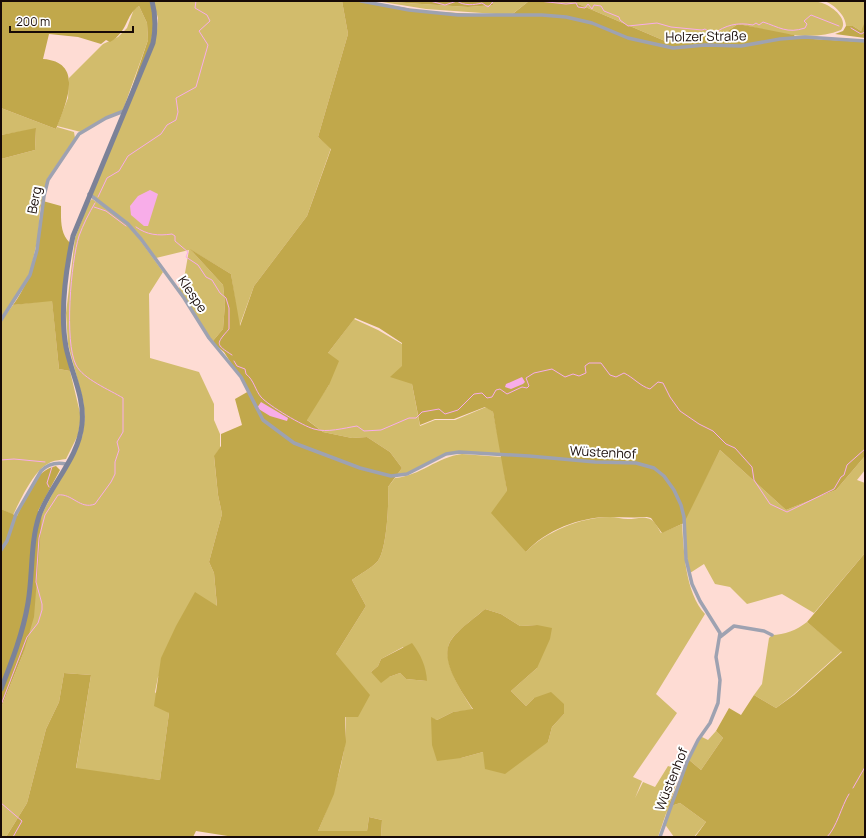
<svg xmlns="http://www.w3.org/2000/svg" width="866" height="838" viewBox="0 0 866 838" font-family="Manrope,sans-serif">
	<style>
		.green { fill: #d2bc6c; fill-rule: evenodd }
		.forest { fill: #c1a84b }
		.water { fill: #f8ade9 }
		.lines { fill: none; stroke-linecap: round; stroke-linejoin: round }
		.stream { stroke: #f8ade9; stroke-width: 1 }
		.minor { stroke: #9ea2b1; stroke-width: 3.5 }
		.secondary { stroke: #7c8298; stroke-width: 5 }
		.labels { text-anchor: middle; dominant-baseline: central; stroke-width: 4; stroke-linejoin: round; paint-order: stroke }
		.street-label { font-size: 13px; fill: #170a07; stroke: #fff }
	</style>
	<rect width="100%" height="100%" fill="#fedcd4"/>
	<path class="green" d="M153 1H342L348 34 318 137 331 148 307 216 254 286 239 327 231 274 191 250 223 285 225 304 223 329 212 342 179 289 185 273 189 250 156 258 137 232 93 196V191L157 31 158 18Z
		M376 1 468 7 494 5 490 1H529L511 15 426 9Z
		M546 1 818 2C828 3 850 18 841 30 809 43 771 31 738 24L726 32 665 41 576 3Z
		M824 1H865V24L861 31 853 26H846C846 16 834 4 824 1Z
		M139 6 147 23 148 40 123 110 81 132 57 126 68 98 69 78 103 44 118 37 127 28 134 9Z
		M1 108 56 129 57 127 74 132 75 138 47 179 40 210 38 237 30 273 1 319V159L35 150 36 129 1 135Z
		M92 199 119 217 135 233 163 272 149 294 150 358 199 372 214 404V420L220 434V448L214 457 218 495 222 514 209 562 214 573 217 607 158 677 155 692 169 713 160 780 76 769 91 675 64 673 59 702 46 729 27 803 6 837H1V708L23 654 42 514 82 437 85 418 83 400 68 344 66 313 75 238 89 202Z
		M52 300 59 369 70 371 81 417 78 435 66 459C61 460 56 460 51 462 34 469 21 499 13 515L1 509V321L13 305Z
		M354 319 378 330 402 344V366L412 384 420 426 435 420H455L486 407 493 412 502 456C486 454 467 450 451 454 431 458 417 475 396 476L402 468 390 452 367 437 352 438 323 432 306 419 329 385 328 353Z
		M720 450 786 510 836 490 865 456V470L857 480 865 483V553L814 613 782 594 747 604 730 587 715 584 704 564 690 573 686 552 684 521Z
		M462 454 502 457 507 491 526 552C545 532 581 517 610 517 616 517 622 519 628 519 635 519 643 516 650 519 655 521 658 528 661 533L682 524C684 552 685 592 705 614L656 694 677 713 633 777 642 781 635 798 643 782 655 787 668 766 681 770 658 837H381L382 820 369 817 367 831H318C330 803 341 774 345 743 349 715 340 682 336 654L366 606 352 580C360 574 370 569 377 562 387 552 389 501 388 487L395 478C420 476 437 457 462 454ZM485 609 501 614 520 626 537 625V668L511 691 526 706 534 698 564 714 552 727 548 742 483 752 461 758 431 718 437 720 453 712 473 710C463 694 442 663 449 644 453 633 476 617 485 609ZM403 647 427 681 406 679 400 673 389 677 371 672 378 666 381 659Z
		M807 622 842 651 793 695 776 708 754 695 762 684 769 638 772 635C784 635 797 630 807 622Z
		M716 731 723 738 701 770 688 759 700 736 708 740Z
		M680 803 706 822 694 837H674L664 823 668 807Z"/>
	<path class="forest" d="M1 1H150L154 21 151 43 129 96 148 40 147 23 139 6C125 15 129 31 110 42L106 40 101 44 78 37 49 34 43 59C85 62 66 104 56 129L1 108Z
		M342 1H367L423 11 510 16 529 1 576 3 665 41 726 32 738 24 794 35 796 38 865 42V456L836 490 786 510 720 450 684 523 662 533 651 518 647 517C634 518 622 517 610 517 579 517 546 530 526 552L491 513 507 491 493 412 485 407 454 419H435L420 425 412 384 390 377 402 366V343L379 328 355 318 328 353 339 361 329 385 307 420 323 432 352 438 367 437 390 452 402 468 388 487C389 501 387 552 377 562 370 569 360 574 352 580L366 606 336 654 370 695 358 717H345L346 742 334 794 318 831H367L369 817 382 820 381 837H234L196 831 193 837H6L27 803 46 729 59 702 64 673 91 675 76 768 160 780 169 713 154 706 161 658 176 626 195 592 217 606 214 573 209 562 222 514 218 495 214 456 221 446V434L242 425 235 399 249 391 224 352 212 342 223 329 225 304 223 285 190 249 231 274 240 326 254 286 307 216 331 149 318 137 348 34Z
		M376 1H490L494 5 468 7Z
		M864 24 865 38 835 34 843 31 846 26H853L861 31Z
		M36 128 35 150 1 159V135Z
		M43 201 61 206C61 220 60 233 70 243L62 313 70 371 59 369 52 301 13 305C36 274 39 238 43 201Z
		M56 466 60 470 38 511 42 514 34 617 23 654 1 708V509L17 516C26 498 34 470 56 466Z
		M865 553V837H695L706 822 680 803 668 807 688 759 701 770 723 738 716 731 729 708 741 715 754 695 776 708 794 695 842 652 807 622Z
		M485 609 501 614 520 626 537 625 552 628 550 639 537 668 511 691 526 706 534 698 551 692 564 704V714L552 727 548 742 505 774 485 769 483 752 461 758 437 761 432 745 431 717 437 720 453 712 473 709C463 694 441 663 449 644 454 632 476 617 485 609Z
		M412 643C421 655 426 666 427 681L406 679 400 673 389 677 381 683 371 672 378 666 381 659Z"/>
	<path class="water" d="M150 190 158 194 148 226H144L131 215 130 206 138 196Z
		M522 377 525 382 523 384 511 389 505 387 506 384Z
		M261 402 288 418 287 421 270 416 257 408Z"/>
	<g class="lines">
		<path class="stream" d="M430 1 445 5 457 1C464 6 474 5 482 3L488 7 494 1H502
			M539 1 566 4 576 3 578 7 585 8 588 4 592 9 594 5 601 6 604 11 619 17 620 20 628 26 657 23 671 27 702 30 705 29 713 34C726 25 737 22 753 25L756 23 759 25 763 22C779 27 787 34 805 28L807 24 804 21 811 15 839 26
			M851 28 861 34 865 32
			M98 197 107 178 119 171 128 156 161 134 167 125 176 120 178 112 176 98 196 87 208 45 199 31 210 21 207 15 195 8 196 1
			M94 207 106 211 126 226
			M136 227C147 235 158 236 172 234L175 236V241L188 252 186 257 198 265 206 277 212 280 220 293 226 298 229 308V329C216 344 215 344 232 355
			M234 361 237 366 245 369 246 374C254 380 255 390 261 397 269 406 303 426 314 429 327 433 344 428 357 426L364 431 381 430 409 418H416L422 412 439 409 445 414 458 410 474 394 482 393 487 398 492 397 496 390 500 389 507 394 522 387 527 388 529 386 526 378 534 373 552 369 565 377 573 374 579 376 586 373 585 366 589 363H601L610 375 616 377 624 373C634 378 640 386 650 389L658 382 663 383 670 397 680 411 699 424 713 431 726 444 735 448 752 467 754 480 770 504 787 512 834 489 841 477 844 475 847 465 865 449
			M1 460 14 459 45 462
			M49 487 47 483 52 467
			M1 705 27 637 38 623 42 610V604L36 582 39 538 45 515 58 495C72 493 80 510 95 504L111 482 115 474V462L119 450 117 442 123 432V398C110 390 83 379 76 365 64 342 71 261 79 236 83 225 89 213 95 203
			M853 788 865 767
			M1 803 22 821 13 837
			M827 837C837 827 841 807 849 794"/>
		<path class="minor" d="M361 1 409 10 458 15H542L566 17 592 23 628 38 673 48 705 45 741 46 780 39 805 37 865 41
			M89 194 128 224 141 239 184 298 209 338 241 377 263 420 294 443 360 468 391 476 407 474 446 454 459 452 529 456 595 462 636 463 654 468 664 476 674 490 681 505 684 517 686 559 692 584 700 601 720 633 716 657 720 680 718 703 710 723 698 740 687 762 660 837
			M1 320 30 275 37 250 44 196 48 180 79 134 106 118 124 111
			M1 550 7 541 16 514 41 471C48 464 56 462 66 464
			M720 637 734 626 764 631 772 635"/>
		<path class="secondary" d="M1 689C12 661 23 633 28 603 33 574 30 544 39 516 50 485 79 458 82 424 85 398 71 372 66 347 60 314 66 269 73 236L153 43C156 28 156 16 152 1"/>
	</g>
	<g class="labels">
		<g class="street-label">
			<text transform="translate(706 36) rotate(-1)">Holzer Straße</text>
			<text transform="translate(34 200) rotate(-79)">Berg</text>
			<text transform="translate(193 294) rotate(56)">Klespe</text>
			<text transform="translate(603 452) rotate(3)">Wüstenhof</text>
			<text transform="translate(671 779) rotate(-68)">Wüstenhof</text>
		</g>
	</g>
	<rect width="866" height="838" fill="none" stroke="#170a07" stroke-width="4"/>
	<path d="M10 26v6h123v-6" fill="none" stroke="#170a07" stroke-width="2"/>
	<text x="16" y="26" font-size="12" fill="#170a07" stroke="#ffffff" stroke-width="3" paint-order="stroke">200 m</text>
</svg>
